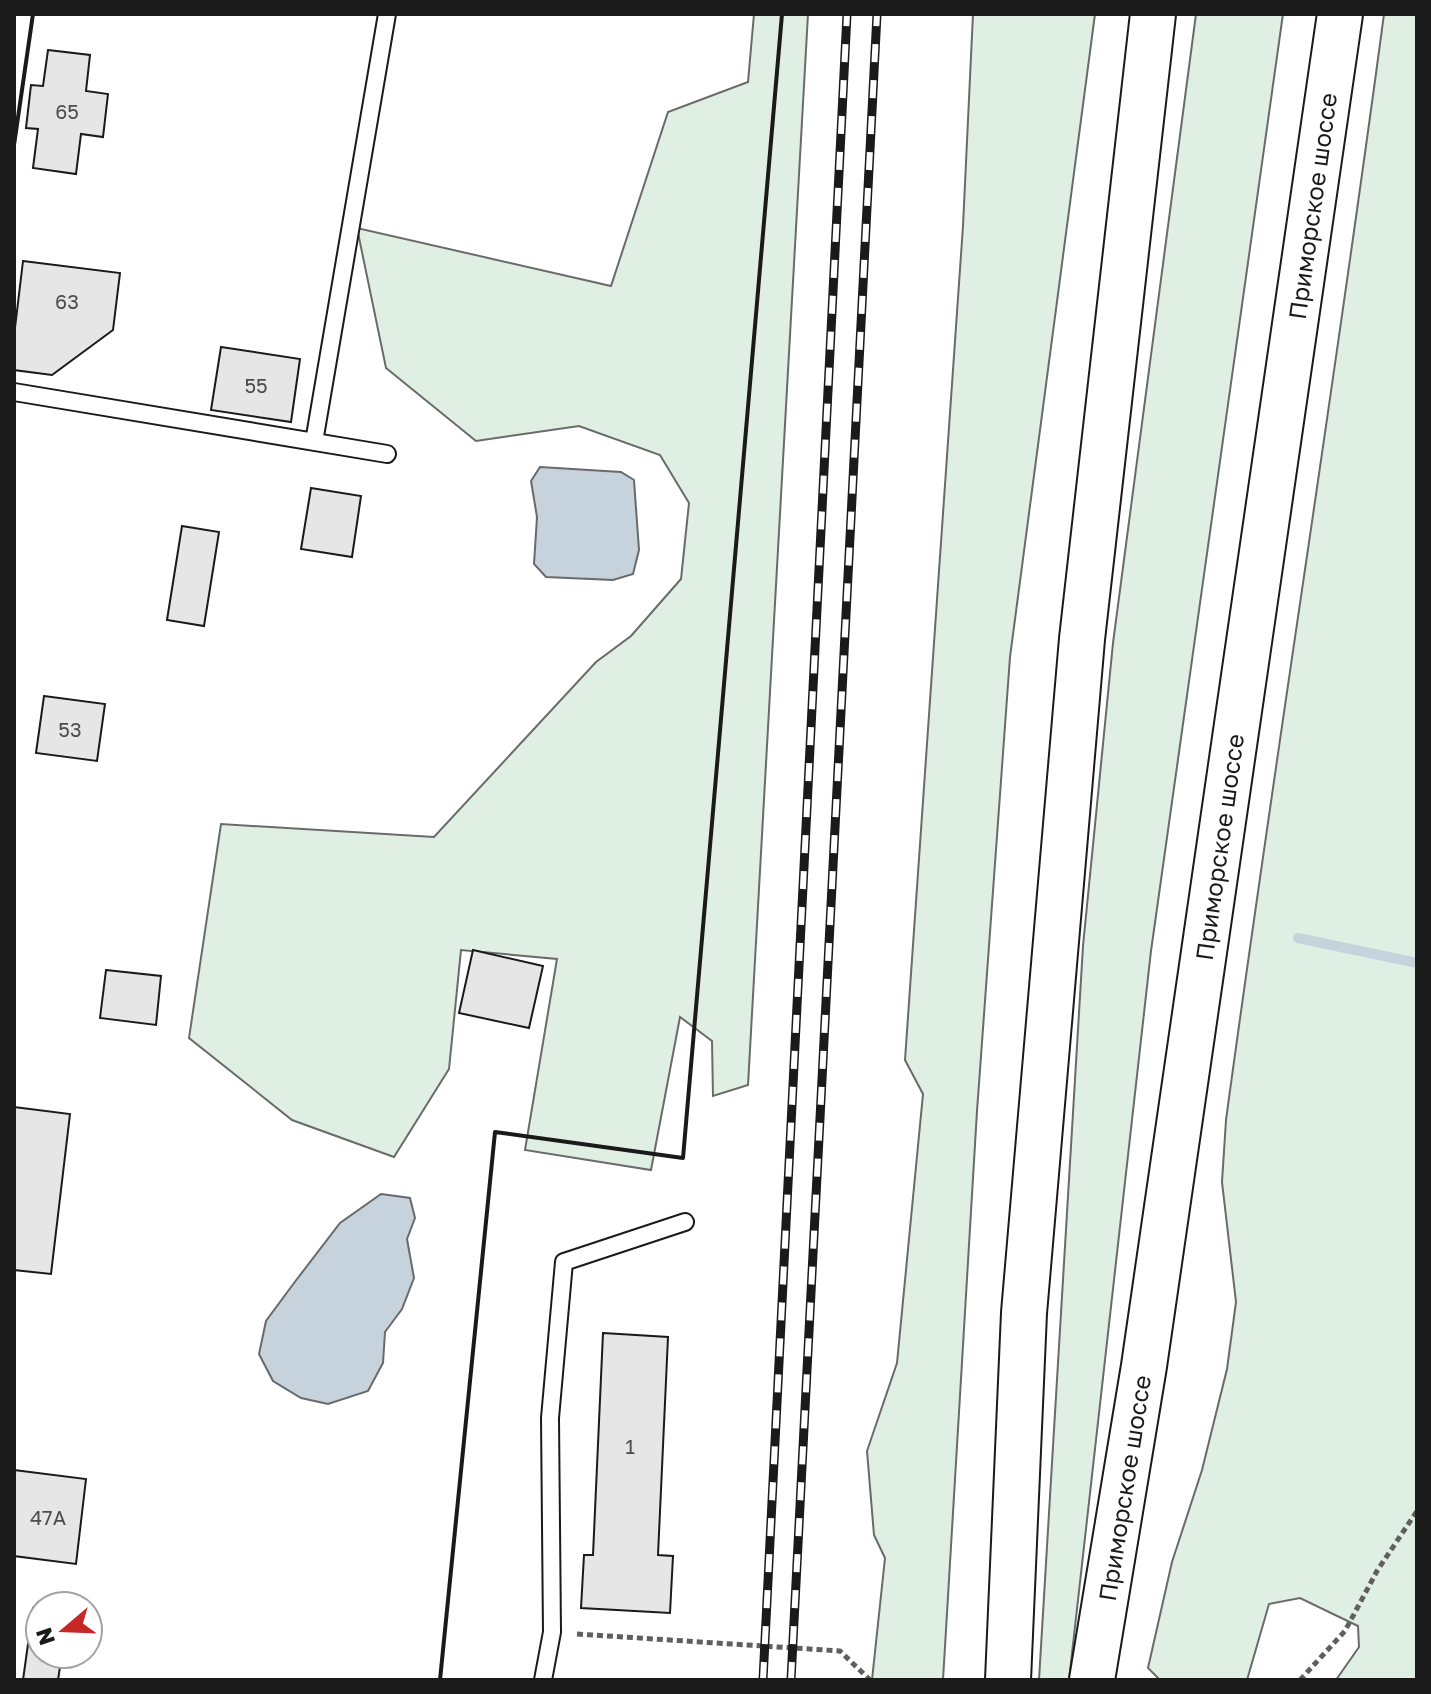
<svg xmlns="http://www.w3.org/2000/svg" width="1431" height="1694" viewBox="0 0 1431 1694" font-family="'Golos Text',sans-serif">
	<style>
		.green { fill: #e0efe3; stroke: #6a6a6a; stroke-width: 2 }
		.water { fill: #c6d2dc; stroke: #6a6a6a; stroke-width: 2 }
		.lines { fill: none; stroke-linecap: round; stroke-linejoin: round }
		.stream { stroke: #c6d2dc; stroke-width: 10 }
		.building { fill: #e6e6e6; stroke: #1a1a1a; stroke-width: 2 }
		.lane-casing { stroke: #1a1a1a; stroke-width: 20 }
		.primary-casing { stroke: #1a1a1a; stroke-width: 48 }
		.path { stroke: #5f5f5f; stroke-width: 5; stroke-dasharray: 6 4; stroke-linecap: butt }
		.lane { stroke: #fff; stroke-width: 16 }
		.primary { stroke: #fff; stroke-width: 44 }
		.rail-casing { stroke: #1a1a1a; stroke-width: 9 }
		.rail { stroke: #fff; stroke-width: 6; stroke-dasharray: 18; stroke-linecap: butt }
		.wall { stroke: #1a1a1a; stroke-width: 4 }
		.labels { text-anchor: middle; dominant-baseline: central; stroke-width: 6; stroke-linejoin: round; paint-order: stroke }
		.number-label { font-size: 20px; fill: #4d4d4d }
		.street-label { font-size: 24px; fill: #1a1a1a; stroke: #fff }
	</style>
	<rect width="100%" height="100%" fill="#fff"/>
	<path class="green" d="M754 14H808L748 1085 713 1096 712 1041 680 1017 651 1170 525 1150 557 959 461 950 449 1069 394 1157 292 1120 189 1038 221 824 434 837 596 662 631 636 681 579 689 503 660 455 579 426 476 441 386 368 357 228 611 286 668 112 748 82Z
		M973 14H1095L1010 657 977 1111 943 1680H872L885 1558 874 1535 867 1451 897 1363 923 1094 905 1060 963 226Z
		M1196 14H1283L1151 951 1069 1680H1039L1083 946 1113 643Z
		M1384 14H1417V1680H1336L1359 1647 1358 1626 1300 1598 1269 1604 1247 1680H1160L1148 1668 1172 1562 1202 1470 1227 1369 1236 1302 1222 1182 1226 1120C1276 751 1335 383 1384 14Z"/>
	<path class="water" d="M540 467 621 472 634 480 639 550 633 574 613 580 546 577 534 564 537 517 531 481Z
		M381 1194 410 1198 415 1218 407 1239 414 1278 402 1309 385 1332 383 1363 368 1391 328 1404 301 1398 273 1381 259 1354 266 1321 294 1283 340 1223Z"/>
	<g class="lines">
		<path class="stream" d="M1298 938 1417 963"/>
	</g>
	<path class="building" d="M48 50 90 55 86 91 108 94 103 137 81 134 76 174 33 168 38 129 26 128 31 85 43 86Z
		M23 261 120 273 113 330 52 375 14 370V336Z
		M221 347 300 359 291 422 211 410Z
		M311 488 361 496 352 557 301 549Z
		M182 526 219 532 204 626 167 620Z
		M44 696 105 704 97 761 36 753Z
		M473 950 543 966 529 1028 459 1013Z
		M106 970 161 976 156 1025 100 1018Z
		M14 1107 70 1114 51 1274 14 1270Z
		M603 1333 668 1337 658 1555 673 1556 670 1613 581 1608 584 1555H593Z
		M14 1470 86 1479 76 1564 14 1556Z
		M33 1608 40 1609V1654H62L58 1680H23Z"/>
	<g class="lines">
		<g class="lane-casing">
			<path id="lane" d="M14 392 387 454
				M314 442 387 14
				M543 1680 552 1632 550 1418 564 1262 685 1222"/>
		</g>
		<g class="primary-casing">
			<path id="primary" d="M1008 1680 1024 1313 1082 639 1153 14
				M1092 1680 1144 1366 1340 14"/>
		</g>
		<path class="path" d="M577 1634 840 1651 870 1680
			M1300 1680 1345 1631 1377 1571 1417 1511"/>
		<use href="#lane" class="lane"/>
		<use href="#primary" class="primary"/>
		<g class="rail-casing">
			<path id="rail" d="M763 1680 847 14
				M791 1680 877 14"/>
		</g>
		<use href="#rail" class="rail"/>
		<path class="wall" d="M14 145 33 14
			M440 1680 495 1132 683 1158 782 14"/>
	</g>
	<g class="labels">
		<g class="number-label">
			<text x="67" y="111">65</text>
			<text x="67" y="301">63</text>
			<text x="256" y="385">55</text>
			<text x="70" y="729">53</text>
			<text x="630" y="1446">1</text>
			<text x="48" y="1517">47А</text>
		</g>
		<g class="street-label">
			<text transform="translate(1312 206) rotate(-82)">Приморское шоссе</text>
			<text transform="translate(1219 847) rotate(-82)">Приморское шоссе</text>
			<text transform="translate(1124 1488) rotate(-81)">Приморское шоссе</text>
		</g>
	</g>
	<rect width="1431" height="1694" fill="none" stroke="#1a1a1a" stroke-width="32"/>
	<g transform="translate(64 1630) rotate(251)"><circle r="38" fill="#ffffff" stroke="#a3a3a3" stroke-width="2"/>
	<path d="M0-6L14 30L0 20L-14 30Z" fill="#c62828"/>
	<text y="-12" font-size="22" font-weight="bold" text-anchor="middle" fill="#1a1a1a">N</text>
	</g>
</svg>
